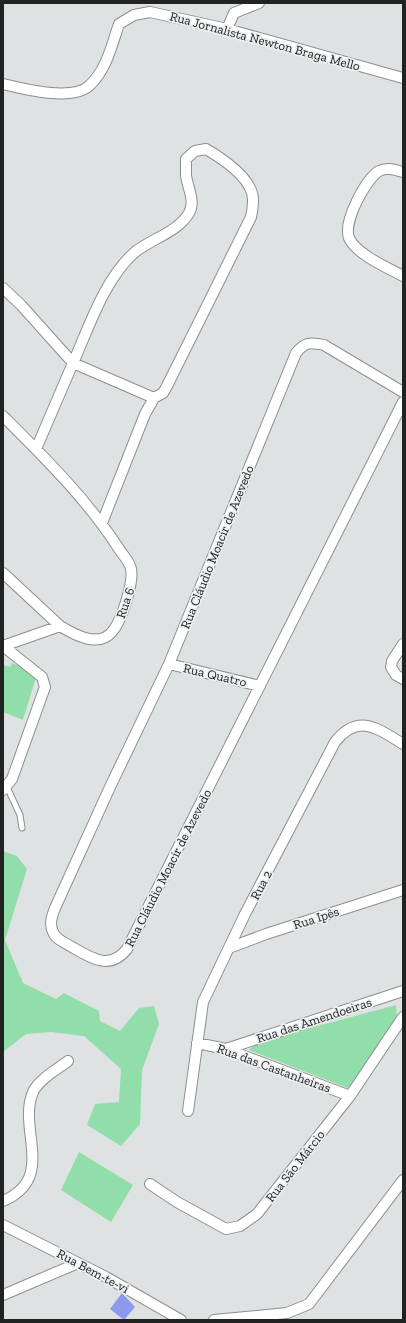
<svg xmlns="http://www.w3.org/2000/svg" width="406" height="1323" viewBox="0 0 406 1323" font-family="'Zilla Slab',serif">
	<style>
		.green { fill: #91deaa }
		.water { fill: #8d98ef }
		.lines { fill: none; stroke-linecap: round; stroke-linejoin: round }
		.service-casing { stroke: #8c8f90; stroke-width: 7 }
		.minor-casing { stroke: #8c8f90; stroke-width: 12 }
		.service { stroke: #fff; stroke-width: 5 }
		.minor { stroke: #fff; stroke-width: 10 }
		.labels { text-anchor: middle; dominant-baseline: central; stroke-width: 3.5; stroke-linejoin: round; paint-order: stroke }
		.street-label { font-size: 13px; fill: #212222; stroke: #ecf0f1 }
	</style>
	<rect width="100%" height="100%" fill="#dfe2e3"/>
	<path class="green" d="M12 663 37 674 23 720 3 712V665L10 667Z
		M3 851 17 856 27 869 5 940 23 983 56 999 64 993 99 1011 100 1021 120 1031 139 1008 154 1006 159 1024 142 1070 140 1124 121 1146 87 1125 95 1104 119 1102 121 1069 84 1036 51 1032 26 1034 3 1052Z
		M396 1005 397 1016 355 1080 348 1088 249 1050 258 1042Z
		M79 1152 133 1185 111 1222 61 1190Z"/>
	<path class="water" d="M122 1293 135 1307 124 1320 110 1309Z"/>
	<g class="lines">
		<g class="service-casing">
			<path id="service" d="M7 787 20 815 22 828"/>
		</g>
		<g class="minor-casing">
			<path id="minor" d="M227 29 234 13 259 3
				M3 84C24 89 73 102 90 85 107 69 112 44 119 24L134 15 150 12 227 29 403 78
				M206 149C223 159 254 179 253 201 253 206 252 212 251 217L167 386 163 393 154 398 73 363C89 327 105 278 135 252 151 239 178 232 189 213 196 201 187 187 186 175 186 170 186 164 186 159L195 151Z
				M403 172C395 170 387 167 379 171 365 180 343 222 349 238 356 254 388 268 403 276
				M3 288 21 305 73 363 36 449
				M403 392 324 345C310 342 305 342 296 353L169 664 110 787 55 908C52 916 49 924 53 932 56 940 66 943 72 947 91 958 110 971 127 949L403 402
				M3 416C44 457 87 499 119 549 123 555 130 562 131 569 134 583 121 622 112 632 98 648 75 635 60 626L3 646
				M102 523 145 414 154 398
				M3 573 60 626
				M403 644 392 661 391 667 396 675 403 679
				M3 646 42 677 45 687 12 779 3 790
				M169 664 260 686
				M229 948 266 934 403 890
				M197 1043 226 1049 350 1096
				M226 1049 403 991
				M188 1111 203 1002 245 914 335 742C358 713 377 728 403 744
				M150 1184 177 1202 226 1229 240 1226 257 1214 350 1096 403 1017
				M3 1201C57 1178 17 1129 33 1092 39 1079 58 1069 68 1061
				M3 1225 106 1277 181 1320
				M3 1295 78 1263
				M214 1320 287 1313 309 1304 403 1180"/>
		</g>
		<use href="#service" class="service"/>
		<use href="#minor" class="minor"/>
	</g>
	<g class="labels">
		<g class="street-label">
			<text transform="translate(265 41) rotate(15)">Rua Jornalista Newton Braga Mello</text>
			<text transform="translate(217 547) rotate(-68)">Rua Cláudio Moacir de Azevedo</text>
			<text transform="translate(125 603) rotate(-71)">Rua 6</text>
			<text transform="translate(215 675) rotate(13)">Rua Quatro</text>
			<text transform="translate(168 868) rotate(-63)">Rua Cláudio Moacir de Azevedo</text>
			<text transform="translate(261 885) rotate(-62)">Rua 2</text>
			<text transform="translate(316 918) rotate(-18)">Rua Ipês</text>
			<text transform="translate(314 1020) rotate(-18)">Rua das Amendoeiras</text>
			<text transform="translate(274 1068) rotate(20)">Rua das Castanheiras</text>
			<text transform="translate(295 1166) rotate(-52)">Rua São Márcio</text>
			<text transform="translate(93 1271) rotate(28)">Rua Bem-te-vi</text>
		</g>
	</g>
	<rect width="406" height="1323" fill="none" stroke="#212222" stroke-width="8"/>
</svg>
